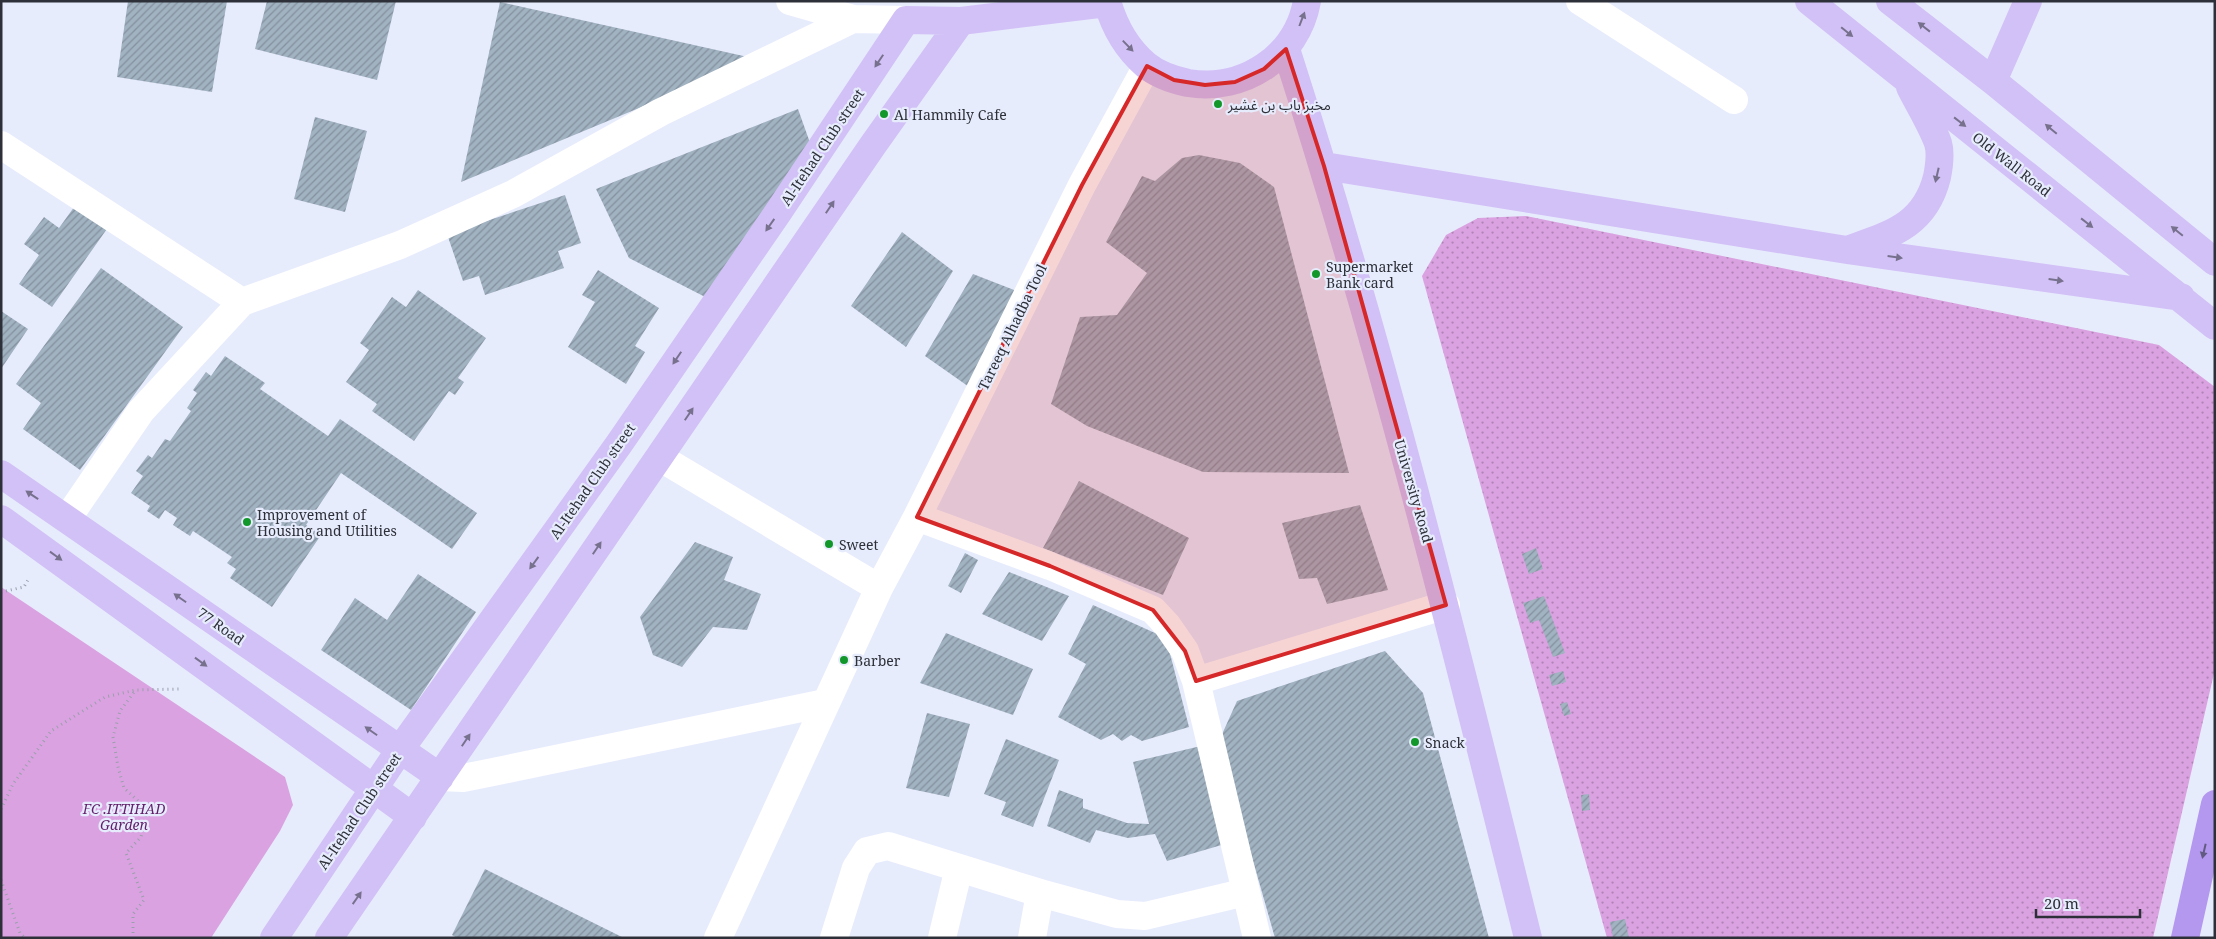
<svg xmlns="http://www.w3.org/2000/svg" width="2216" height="939" viewBox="0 0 2216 939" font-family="'Noto Serif','Noto Sans Arabic',serif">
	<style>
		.grass { fill: url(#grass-dots) }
		.green { fill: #daa2e0 }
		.building { fill: url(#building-hatch) }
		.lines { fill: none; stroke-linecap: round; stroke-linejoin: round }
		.path { stroke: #9a9fac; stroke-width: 3; stroke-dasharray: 1 4; stroke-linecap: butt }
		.minor { stroke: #fff; stroke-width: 28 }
		.major { stroke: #d2c1f6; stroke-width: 28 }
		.highway { stroke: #b498f0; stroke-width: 28 }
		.oneway { fill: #77718e }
		.oneway2 { fill: #635a82 }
		.marked { fill: #d62828; fill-opacity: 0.2; stroke: #d62828; stroke-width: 4; stroke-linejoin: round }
		.poi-dot { fill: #12972b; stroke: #e7ecfd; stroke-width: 2 }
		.labels { text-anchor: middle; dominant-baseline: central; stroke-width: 4.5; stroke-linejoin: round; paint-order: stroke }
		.poi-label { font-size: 14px; fill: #2d3038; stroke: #e7ecfd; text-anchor: start }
		.street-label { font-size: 14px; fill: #2d3038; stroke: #e7ecfd }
		.park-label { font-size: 14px; font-style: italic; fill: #621e69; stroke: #e7ecfd }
	</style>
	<defs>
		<pattern id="grass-dots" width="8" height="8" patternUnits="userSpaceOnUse" patternTransform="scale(1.25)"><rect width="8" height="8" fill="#daa2e0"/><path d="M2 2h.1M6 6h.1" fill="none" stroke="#b184b7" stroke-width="1.8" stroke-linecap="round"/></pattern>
		<pattern id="building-hatch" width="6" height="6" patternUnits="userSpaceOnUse" patternTransform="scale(1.25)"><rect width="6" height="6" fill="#a1b2c1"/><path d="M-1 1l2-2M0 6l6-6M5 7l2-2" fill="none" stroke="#84919e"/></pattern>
	</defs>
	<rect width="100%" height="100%" fill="#e7ecfd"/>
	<path class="grass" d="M1526 216 2159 345 2215 387V669L2153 938H1607L1422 276 1446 235 1478 218Z"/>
	<path class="green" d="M1 587 285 777 293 805 280 831 211 938H1Z"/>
	<path class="building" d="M128 1H227L212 92 117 77Z
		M267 1H396L377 80 255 49Z
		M500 2 757 59 461 182Z
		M798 109 814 154 713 301 629 258 596 189Z
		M315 117 367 131 345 212 294 199Z
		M1199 155 1240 163 1274 187 1349 473 1203 472 1087 426 1051 404 1080 317 1117 315 1147 273 1106 242 1142 176 1155 181 1182 158Z
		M565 195 581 243 558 251 564 268 485 295 479 276 463 281 447 234Z
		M77 203 109 226 52 307 19 284 39 255 24 244 44 217 59 228Z
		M902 232 953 271 906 347 851 306Z
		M101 268 183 327 80 470 23 429 41 403 16 384Z
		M598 270 659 308 635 346 645 352 626 384 568 347 595 302 582 295Z
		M973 274 1019 292 972 389 925 356Z
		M418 290 486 338 458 378 464 382 455 395 449 391 414 441 372 411 377 404 346 382 369 350 360 343 392 297 406 307Z
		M1 311 28 329 1 369Z
		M225 356 265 383 260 389 328 436 340 419 477 513 452 549 341 473 306 525 321 535 272 607 230 578 236 569 227 563 232 557 193 531 190 536 173 525 177 518 165 510 159 519 147 511 150 506 131 493 143 476 136 471 148 455 152 458 165 439 170 441 191 411 187 408 197 393 193 390 206 372 211 376Z
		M1079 481 1189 538 1163 595 1043 548Z
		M1360 505 1388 590 1327 604 1317 578 1299 579 1282 523Z
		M695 542 733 557 724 580 761 594 747 630 713 627 682 667 653 655 640 617Z
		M1536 548 1543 569 1529 574 1522 554Z
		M965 553 978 560 961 593 948 586Z
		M1009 572 1069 596 1042 641 982 614Z
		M418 574 476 612 411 710 321 650 355 598 387 620Z
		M1544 596 1565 653 1553 657 1539 620 1530 623 1523 603Z
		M1093 605 1166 638 1189 727 1142 741 1131 735 1122 741 1113 734 1101 740 1058 717 1086 664 1068 654Z
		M946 633 1033 669 1013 715 920 683Z
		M1385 651 1423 693 1489 938H1275L1219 741 1237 701Z
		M1563 671 1566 682 1552 686 1549 675Z
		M1567 702 1571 714 1564 716 1560 704Z
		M927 713 970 724 949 797 906 788Z
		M1006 739 1059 760 1033 827 1001 815 1006 802 984 794Z
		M1201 746 1225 844 1167 861 1155 834 1128 838 1096 830 1090 843 1047 826 1059 790 1083 799V808L1127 823 1149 824 1133 762Z
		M1589 794 1590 810 1582 811 1581 795Z
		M485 869 624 938H457L452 935Z
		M1625 919 1629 938H1613L1610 922Z"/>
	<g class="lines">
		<path class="path" d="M1 592 24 587 29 578
			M1 809 13 784 51 731 105 697 136 690 179 689
			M1 880 20 933 25 938
			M133 938V914L144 900 126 853 141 837 147 809 124 788 118 767 113 737 120 711 135 691"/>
		<path class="minor" d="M790 1 853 19 906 20
			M1580 1 1734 100
			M1 145 242 302
			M659 457 879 588
			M917 517 1050 566 1153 610 1167 625 1185 651 1196 681 1257 938
			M67 519 141 411 242 302 400 245 513 194 661 112 853 19
			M1196 681 1446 605
			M440 777 463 778 493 772 825 703
			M1040 893 1117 914 1145 916 1246 892
			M718 938 879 588 917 517 1082 185 1147 66
			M834 938 856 868 867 851 888 846 1040 893 1032 938
			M942 938 959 868"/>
		<path class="major" d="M1107 1C1114 26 1126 48 1146 65 1158 75 1174 80 1188 83 1244 92 1297 57 1307 1
			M1809 1 2215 326
			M1890 1 1993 81 2215 262
			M1286 49C1380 341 1454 640 1528 938
			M1993 81 2028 1
			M1324 166 1847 250 2181 297
			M1850 249C1892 234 1925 225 1937 177 1939 167 1941 153 1938 143 1931 124 1919 105 1910 87
			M1 474 440 777
			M1 519 413 817
			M274 938 399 751 619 444 779 211 906 20 961 21 1107 3
			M329 938 873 145 961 21"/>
		<path class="highway" d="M2185 938 2215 804"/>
	</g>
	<defs><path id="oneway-solid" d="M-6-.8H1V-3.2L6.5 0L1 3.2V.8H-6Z" transform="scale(1.25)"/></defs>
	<g class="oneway">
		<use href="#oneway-solid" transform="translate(1302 19) rotate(-69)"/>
		<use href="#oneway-solid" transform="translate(1924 27) rotate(-142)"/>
		<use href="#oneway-solid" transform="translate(1847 32) rotate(39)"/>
		<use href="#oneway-solid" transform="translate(1128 46) rotate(46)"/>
		<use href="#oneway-solid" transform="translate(879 61) rotate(124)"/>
		<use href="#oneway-solid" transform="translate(1960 122) rotate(38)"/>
		<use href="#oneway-solid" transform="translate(2051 129) rotate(-140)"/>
		<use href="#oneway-solid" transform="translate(1937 175) rotate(103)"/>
		<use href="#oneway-solid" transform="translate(830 207) rotate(-56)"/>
		<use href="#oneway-solid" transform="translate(2087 223) rotate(38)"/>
		<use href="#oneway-solid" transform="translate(770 225) rotate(125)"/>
		<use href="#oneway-solid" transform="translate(2177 231) rotate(-141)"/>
		<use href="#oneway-solid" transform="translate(1895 257) rotate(8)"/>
		<use href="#oneway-solid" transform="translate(2056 280) rotate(8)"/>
		<use href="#oneway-solid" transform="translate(677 358) rotate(124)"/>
		<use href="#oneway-solid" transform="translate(689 414) rotate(-56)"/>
		<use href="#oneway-solid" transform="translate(32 495) rotate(-146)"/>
		<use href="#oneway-solid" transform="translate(597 548) rotate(-56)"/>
		<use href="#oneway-solid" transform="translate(56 556) rotate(36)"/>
		<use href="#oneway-solid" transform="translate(534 563) rotate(126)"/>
		<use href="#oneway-solid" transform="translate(180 598) rotate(-145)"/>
		<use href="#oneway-solid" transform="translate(201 662) rotate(36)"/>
		<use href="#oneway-solid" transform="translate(371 731) rotate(-145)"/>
		<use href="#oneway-solid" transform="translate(466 740) rotate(-56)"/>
		<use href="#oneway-solid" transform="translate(357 898) rotate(-55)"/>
	</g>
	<use class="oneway2" href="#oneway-solid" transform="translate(2204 851) rotate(103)"/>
	<path class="marked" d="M1286 49 1324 166 1446 605 1196 681 1185 651 1153 610 1050 566 917 517 1082 185 1147 66 1174 80 1205 85 1235 82 1264 69Z"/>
	<g class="poi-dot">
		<circle cx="1218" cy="104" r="5"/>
		<circle cx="884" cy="114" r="5"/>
		<circle cx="1316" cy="274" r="5"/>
		<circle cx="247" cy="522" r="5"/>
		<circle cx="829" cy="544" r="5"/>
		<circle cx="844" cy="660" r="5"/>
		<circle cx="1415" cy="742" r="5"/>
	</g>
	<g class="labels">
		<g class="poi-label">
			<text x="1228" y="104">مخبز باب بن غشير</text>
			<text x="894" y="114">Al Hammily Cafe</text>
			<text x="1326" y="266">Supermarket<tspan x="1326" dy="16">Bank card</tspan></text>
			<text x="257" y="514">Improvement of<tspan x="257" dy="16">Housing and Utilities</tspan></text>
			<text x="839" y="544">Sweet</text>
			<text x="854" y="660">Barber</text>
			<text x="1425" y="742">Snack</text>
		</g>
		<g class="street-label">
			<text transform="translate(822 147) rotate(-56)">Al-Itehad Club street</text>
			<text transform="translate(2012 164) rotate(38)">Old Wall Road</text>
			<text transform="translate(1012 327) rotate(-64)">Tareeq Alhadba Tool</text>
			<text transform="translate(592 481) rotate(-55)">Al-Itehad Club street</text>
			<text transform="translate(1414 491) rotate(74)">University Road</text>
			<text transform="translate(221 626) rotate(35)">77 Road</text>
			<text transform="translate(359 811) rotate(-56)">Al-Itehad Club street</text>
		</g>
		<g class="park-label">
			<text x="124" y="808">FC .ITTIHAD<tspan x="124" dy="16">Garden</tspan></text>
		</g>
	</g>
	<rect width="2216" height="939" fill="none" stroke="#2d3038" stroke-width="5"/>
	<path d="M2036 909v8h104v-8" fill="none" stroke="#2d3038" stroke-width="2.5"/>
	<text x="2044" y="909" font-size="15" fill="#2d3038" stroke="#e7ecfd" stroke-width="4" paint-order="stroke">20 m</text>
</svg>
